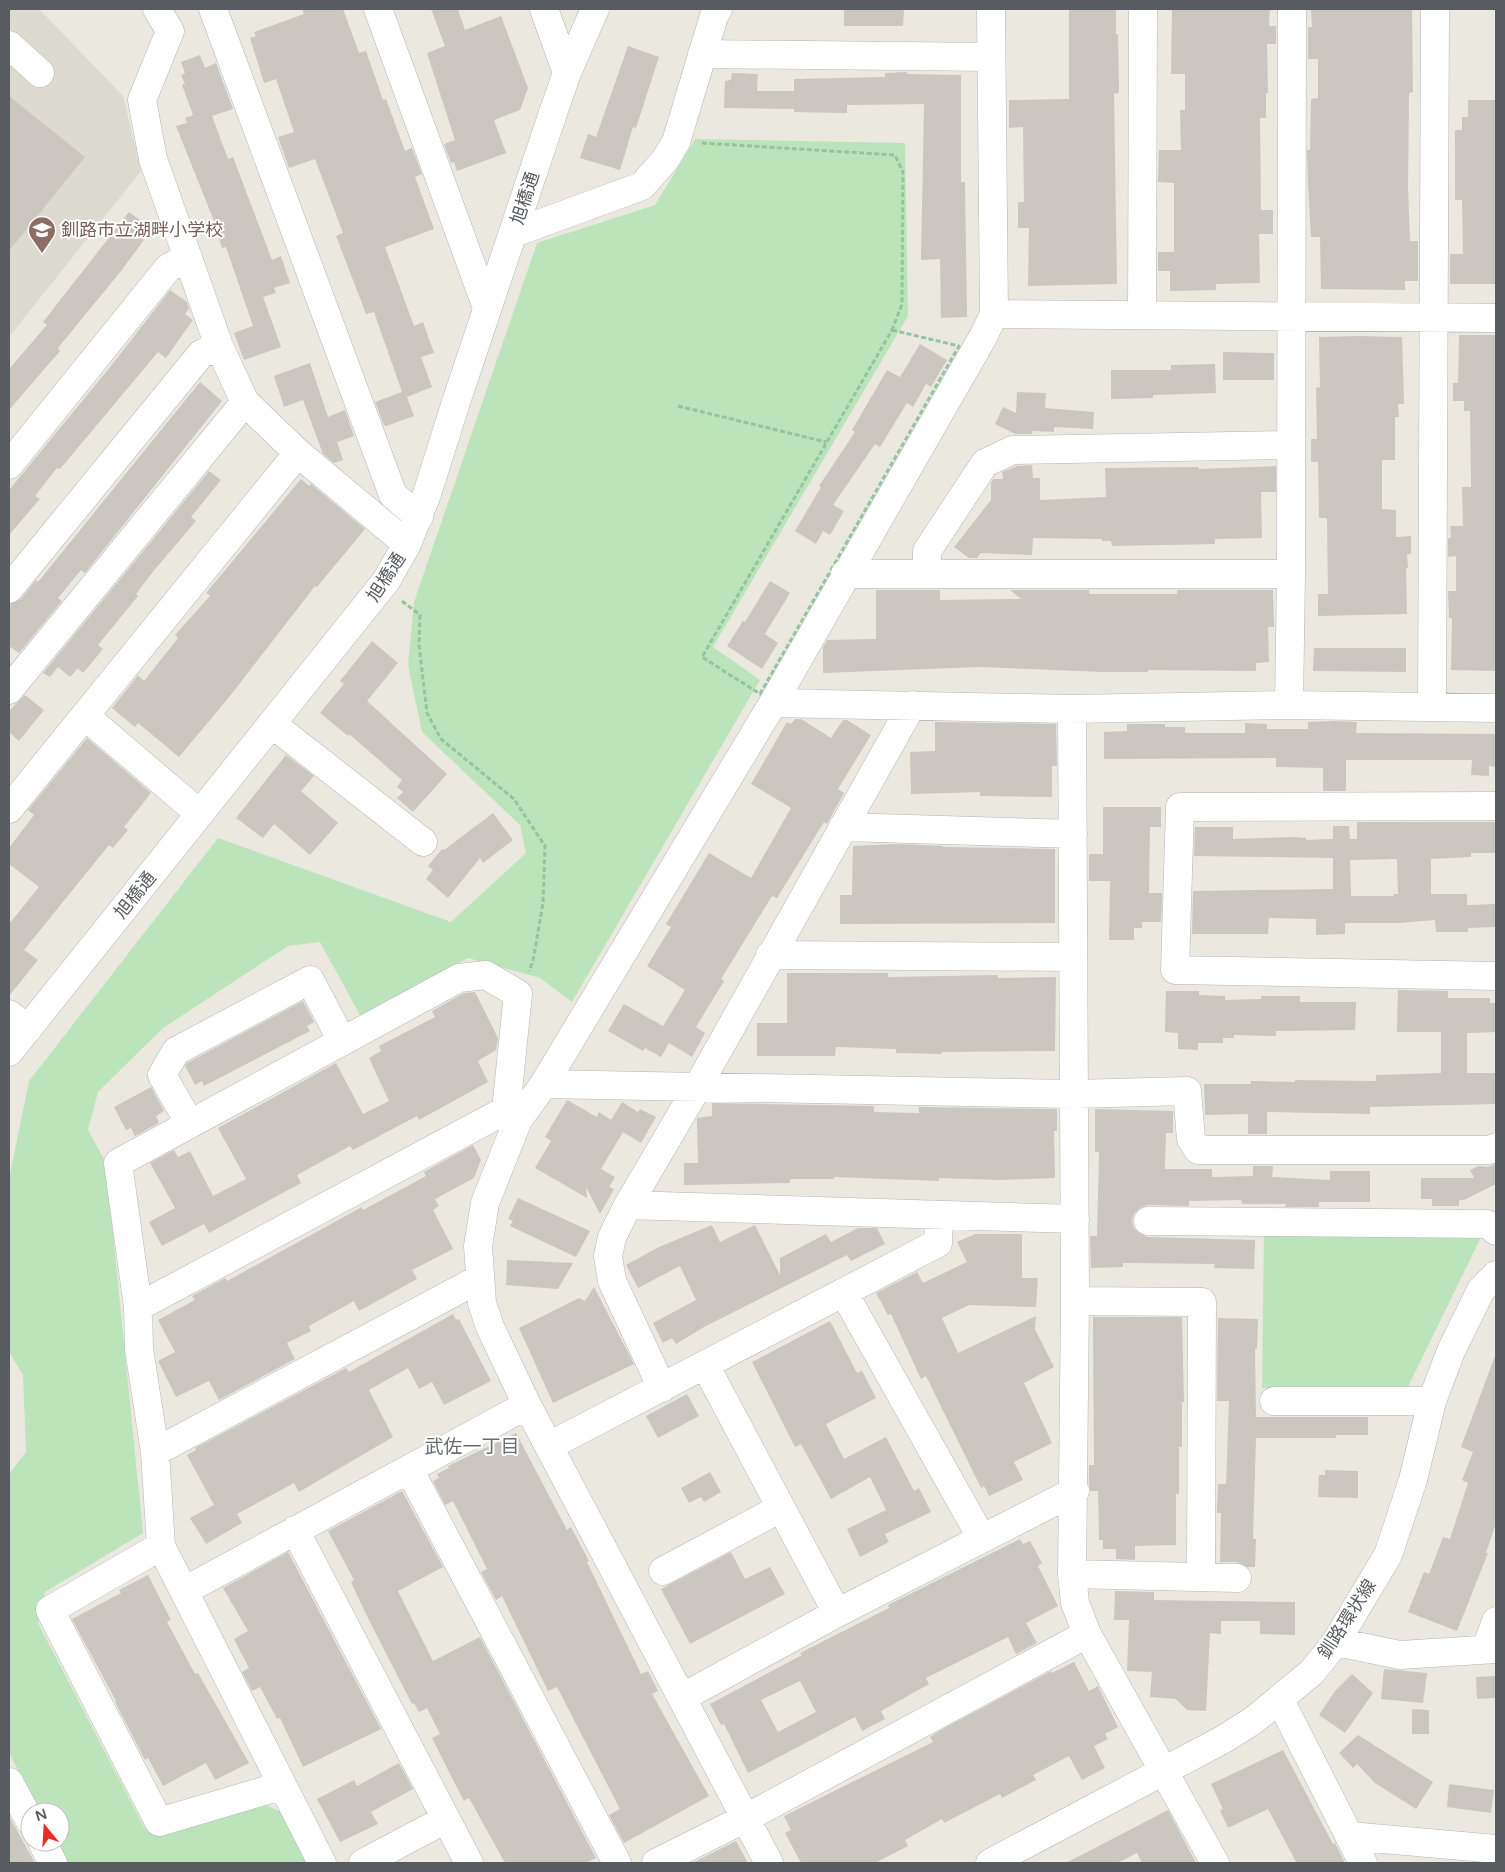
<svg xmlns="http://www.w3.org/2000/svg" width="1505" height="1872" viewBox="0 0 1505 1872" font-family="'Varela Round','Noto Sans JP',sans-serif">
	<style>
		.education { fill: #dddad0 }
		.green { fill: #bce4ba }
		.building { fill: #cbc6c0; fill-rule: evenodd }
		.lines { fill: none; stroke-linecap: round; stroke-linejoin: round }
		.minor-casing { stroke: #b2b6ba; stroke-width: 29 }
		.path { stroke: #94c4a0; stroke-width: 3; stroke-dasharray: 5 2.5; stroke-linecap: butt }
		.minor { stroke: #fff; stroke-width: 28 }
		.labels { text-anchor: middle; dominant-baseline: central; stroke-width: 4; stroke-linejoin: round; paint-order: stroke }
		.street-label { font-size: 18px; fill: #585c60; stroke: #fff }
		.education-label { font-size: 18px; fill: #785e54; stroke: #fff; text-anchor: start }
		.neighbourhood-label { font-size: 19px; fill: #696e72; stroke: #fff }
	</style>
	<rect width="100%" height="100%" fill="#ebe8df"/>
	<path class="education" d="M9 9H39L123 96 141 171 9 337Z"/>
	<path class="green" d="M695 139 905 143 908 316 713 647 760 680 572 1002 540 978 468 958 361 1017 320 942 288 946 163 1028 98 1092 88 1130 106 1163 143 1533 45 1592 38 1623 144 1827 162 1833 262 1804 280 1811 307 1863H66L55 1842H60V1812H40L9 1753V1474L26 1452 23 1375 9 1352V1179L29 1081 218 838 451 922 526 853 520 825 422 732 408 665 414 602 537 243 655 205Z
		M1264 1231 1482 1235 1407 1389 1262 1388Z"/>
	<path class="building" d="M302 9H343L359 53 366 51 383 100 386 99 405 151 412 148 422 174 415 177 434 229 385 247 414 326 423 322 434 353 421 357 432 387 407 397 414 416 386 426 384 425 375 402 402 392 374 312 366 314 348 267 336 236 343 233 315 159 289 168 278 137 294 132 276 79 264 83 250 38 256 36 254 32 304 14Z
		M431 9H458L465 30 501 16 528 88 520 110 494 120 506 153 457 171 454 162 451 163 444 144 455 140 427 53 445 46Z
		M844 9H904L903 26H844Z
		M1069 9H1116V34H1118L1119 93 1114 94 1117 284 1028 286 1029 228H1018V202H1024L1023 127 1009 128V100L1069 99Z
		M1172 9H1270L1269 26H1276V44H1267L1268 93H1266V118H1260L1261 210H1273V234H1259L1260 283 1216 284V290L1170 291V271H1158V252H1174V183L1158 182 1159 150H1181L1180 110H1185V74H1171Z
		M1311 9H1412L1413 92 1409 93 1408 188 1410 241H1418V281H1405V290L1321 289 1320 237H1311L1308 182 1307 150H1310L1311 99 1318 98V59H1308V27H1312Z
		M628 46 659 57 636 128 633 127 620 170 580 158 588 134 596 137Z
		M200 55 205 68 216 63 233 109 212 116 228 159 233 157 272 260 281 256 290 283 274 288 276 293 263 297 281 347 244 360 234 333 253 326 226 247 222 248 214 221 176 126 187 123 185 118 193 115 182 85 185 84 181 75 185 73 181 62Z
		M907 72V74L961 75V182H965L967 317 941 318 940 259 921 260 924 104 847 105V113L794 112V109L724 108 725 81 731 80 732 73 758 74 757 91H794V79L885 77V73Z
		M9 96 85 157 9 251Z
		M1468 100H1496V284H1450V254H1463L1462 200H1455V130H1462V117H1468Z
		M129 212 152 229 121 271 58 348 60 351 9 410V369L47 325 43 322Z
		M170 290 187 302 189 308 185 314 193 320 166 358 158 352 60 469 57 468 35 496 40 499 9 535V490L111 366Z
		M1459 335H1496V671L1451 670 1452 618H1449L1448 591H1456V556L1448 557V538H1451L1450 526H1463L1462 487H1471L1470 411H1464V401H1453V383H1458Z
		M1358 336 1402 337 1404 404H1398L1399 417H1395V460H1382V509L1396 510V537L1411 536V554H1407L1408 568H1406L1407 614 1318 616V594H1328L1327 518H1319L1318 462H1311V439H1317L1316 388 1320 387 1319 337Z
		M920 344 947 360 931 387 926 384 913 407 907 403 880 447 875 444 833 505 844 511 830 535 823 531 816 544 795 531 821 487 819 486 855 432 852 430 887 370 900 377Z
		M1223 352 1274 353V380H1223Z
		M310 363 328 417 345 410 354 436 337 442 343 460 334 463 323 454 303 400 284 407 274 376Z
		M1215 364 1216 393 1153 395V398L1111 399V370H1171V365Z
		M200 382 222 401 85 573 81 570 58 598 62 601 19 653 9 646V604L21 599 36 580 38 582Z
		M1017 392 1046 393 1045 408 1094 412 1093 429 1054 427V432L1032 431V434H1015L995 424 1003 407 1016 413Z
		M1032 465 1033 478H1040V500L1106 497 1105 468 1199 467V469L1276 466V492H1261L1262 538 1215 539V544L1112 546 1111 541H1102V539L1033 538 1032 555 981 553 977 558H969L954 547 991 500V483L993 479H1003L1002 472 1017 466Z
		M209 471 221 480 191 517 196 521 156 568 136 594 138 596 98 645 103 649 83 673 78 668 70 677 58 667 50 677 43 673Z
		M301 479 309 486 311 484 365 529 317 587 315 586 230 696 179 757 138 723 135 727 112 708 138 675 144 681 178 638 175 635 210 596 206 593Z
		M770 581 790 593 765 634 778 643 762 669 727 646 743 621 745 622Z
		M876 590H940V600L1021 599 1010 590H1089V594H1177V590H1273L1274 627H1268L1269 662 1256 663V671L1148 670V672H1103L979 667 823 673V648L827 640 876 639Z
		M372 641 398 663 367 701 447 774 413 812 397 798 403 792 397 787 402 780 349 734 348 736 320 713 344 684 340 681Z
		M1314 648H1406V672L1313 671Z
		M25 695 44 710 19 741 9 732V711Z
		M795 719H801L831 738 843 720H847L871 735 838 789 844 793 827 824 824 822 777 898 772 896 721 979 724 981 696 1027 705 1033 692 1057 669 1043 661 1057 645 1048 643 1051 608 1031 624 1004 663 1026 685 990 647 966 671 927 666 924 709 853 751 878 791 808 751 784 787 722 791 724Z
		M1336 721 1357 722 1356 733 1496 734V767L1489 766V776L1471 775 1472 760H1346V791H1323V768L1276 767V758L1104 759V732L1127 731V724H1165V727H1185V733H1245V723L1267 724V729H1308V722Z
		M935 722 1056 724 1057 766H1052V797L980 796V792L911 794 910 752 935 751Z
		M87 738 151 793 124 827 128 830 113 848 109 845 24 950 38 960 9 996V924L39 887 9 864V848L34 815 28 810Z
		M286 755 314 776 301 791 338 823 310 855 274 824 263 838 236 818Z
		M1103 807H1161V827H1150L1149 893H1162L1161 922H1142V928H1134V940H1109L1110 881H1089V854H1103Z
		M493 813 513 840 483 863 480 858 448 898 426 879 433 870 428 866 442 849 444 850Z
		M1357 822H1496V853H1471V857L1431 859V894H1467V905L1496 904V927L1468 928V932H1436L1435 920 1399 923H1345V934L1316 935V919L1269 918 1268 934H1192L1193 891 1333 889V858L1194 856 1195 827H1233V839L1292 837 1306 838V840L1333 839V826H1349L1350 839H1357ZM1397 859 1398 894H1393L1394 896H1351L1350 860Z
		M897 844 943 846V847L1055 849V923L840 924V895H852L853 846Z
		M787 973H888V977L998 975V978L1056 977 1055 1051 942 1052V1054L896 1053V1049L836 1047 835 1056H757V1023H787Z
		M1398 990 1448 991V998H1490V1003H1496V1032L1467 1033V1073H1496V1104L1370 1107V1114L1267 1112V1134H1248V1114L1205 1115 1204 1084H1251V1081L1295 1082V1080L1376 1081V1075L1441 1073V1032H1397Z
		M1166 991H1199V995L1225 996V1000L1261 999V996H1300V1002H1356L1355 1030 1276 1031V1036L1234 1035V1038H1223V1043H1198V1050L1178 1049V1033L1165 1032Z
		M475 992 498 1038 496 1050 478 1061 488 1082 419 1120 417 1116 353 1150 350 1146 297 1175 301 1183 209 1233 204 1224 162 1246 149 1222 175 1208 150 1163 174 1150 178 1157 190 1151 213 1196 246 1179 218 1128 336 1063 363 1114 389 1101 369 1058 381 1051 379 1046 435 1017 432 1011 464 993Z
		M303 1001 314 1022 307 1026 310 1031 204 1086 202 1081 195 1085 185 1066 187 1063Z
		M151 1087 164 1111 156 1116 159 1123 135 1136 131 1128 126 1130 114 1107Z
		M567 1100 597 1117 599 1112 611 1120 622 1102 638 1112 640 1109 656 1117 641 1143 623 1132 601 1169 615 1177 609 1187 614 1189 600 1214 586 1187 587 1198 535 1168 551 1141 545 1137Z
		M712 1103 874 1106V1112L919 1113V1107L1057 1109V1131H1054L1055 1178 999 1180 939 1178V1181L834 1177V1179H790V1183L684 1185V1163H698L697 1118 712 1116Z
		M1095 1109 1173 1111V1133H1166L1165 1169H1212V1177L1253 1176V1166H1273L1272 1177 1330 1180V1171H1370V1202H1319V1207H1285L1286 1204H1242L1241 1200 1189 1201V1206L1148 1205 1140 1208 1134 1214 1132 1221 1134 1228 1140 1234 1148 1237 1255 1240 1254 1269 1214 1268 1215 1264 1123 1263V1267L1091 1268 1090 1236H1097L1099 1152H1095Z
		M473 1145 481 1160 474 1178 435 1199 439 1206 433 1210 453 1249 412 1270 417 1279 359 1311 354 1301 309 1326 311 1331 287 1343 295 1359 219 1400 209 1381 176 1397 158 1361 175 1352 158 1320 195 1300 192 1296 225 1278 227 1281 362 1207 363 1210 426 1176 424 1172Z
		M1496 1164V1184L1464 1200H1459V1206H1432V1199H1421V1178H1474L1470 1170 1479 1166 1488 1167Z
		M518 1198 590 1231 576 1257 510 1226 513 1221 508 1219Z
		M712 1225 720 1242 755 1225 780 1275V1258L826 1234 831 1242 858 1228H877L885 1244 851 1261 847 1255 704 1327 676 1344 672 1338 663 1343 653 1323 696 1300 680 1266 638 1288 626 1265 659 1247Z
		M975 1234H1022V1278H1038L1036 1307 969 1305 942 1318 958 1353 1036 1316 1035 1329 1054 1367 1024 1383 1052 1443 1014 1462 1023 1480 989 1496 984 1486 981 1488 926 1376 921 1379 891 1314 888 1315 876 1293 917 1272 923 1283 967 1262 957 1242Z
		M507 1260 573 1263 558 1289 506 1285Z
		M594 1287 634 1364 553 1403 519 1328 579 1298 585 1301Z
		M453 1314 456 1320 459 1319 491 1381 444 1405 432 1382 419 1389 408 1368 369 1390 393 1437 299 1492 294 1483 237 1514 242 1523 206 1544 190 1518 214 1505 187 1455 196 1450 195 1448 346 1368 349 1372Z
		M1093 1317H1182L1184 1402H1182V1447H1179V1494H1176V1545L1135 1546V1560L1116 1559V1549H1103V1540H1099L1098 1491H1090L1089 1483V1465H1094Z
		M1218 1318 1258 1319 1257 1349H1255L1256 1417H1368V1435H1336V1438H1256L1253 1539H1256L1255 1567H1247L1237 1562H1220L1221 1513H1217L1218 1484H1226L1229 1401H1217Z
		M830 1321 857 1373 862 1371 876 1398 826 1424 844 1459 886 1437 914 1491 919 1488 931 1512 885 1534 889 1542 860 1557 847 1529 886 1510 870 1477 831 1499 801 1444 795 1447 752 1362Z
		M1495 1356 1496 1523 1486 1553H1488L1457 1631 1408 1612 1424 1572 1429 1574 1443 1537 1450 1539 1468 1483 1462 1480 1473 1452 1461 1447Z
		M687 1394 699 1416 658 1438 646 1416Z
		M516 1433 567 1530 571 1527 589 1561 587 1562 641 1674 648 1671 658 1691 652 1694 709 1796 624 1843 609 1815 620 1809 557 1687 548 1691 502 1596 496 1600 481 1572 487 1569 453 1501 445 1505 433 1481 439 1478 437 1474 449 1468 448 1466Z
		M1325 1470 1358 1471V1498L1318 1497 1319 1475H1325Z
		M710 1472 721 1492 704 1502 701 1497 689 1503 681 1488Z
		M402 1491 443 1567 398 1591 433 1661 480 1637 596 1858 586 1863H505L469 1798 464 1801 451 1776 432 1738 440 1734 427 1708 419 1712 414 1703 412 1704 367 1616 351 1582 354 1580 328 1531Z
		M1020 1539 1023 1544 1030 1541 1042 1563 1038 1566 1058 1606 1026 1623 1037 1643 1016 1654 1008 1637 926 1678 929 1684 881 1711 885 1719 862 1731 855 1717 748 1773 724 1724 721 1725 710 1704 802 1655 800 1653 889 1608 888 1605ZM800 1681 816 1712 778 1732 761 1700Z
		M288 1552 381 1729 303 1767 280 1718 277 1719 260 1687 252 1691 242 1672 249 1668 234 1639 248 1631 223 1588Z
		M731 1552 745 1579 770 1567 785 1594 690 1644 661 1589Z
		M148 1575 171 1620 167 1622 195 1674 198 1673 249 1763 215 1780 206 1763 163 1786 148 1758 145 1760 115 1702 116 1701 72 1619 121 1593 119 1590Z
		M1115 1591 1154 1592V1600L1295 1602V1635L1260 1634V1621H1221V1634L1210 1633 1206 1711 1187 1710 1176 1699 1150 1697 1152 1672 1127 1671 1129 1620H1114Z
		M1074 1662 1089 1691 1098 1686 1118 1727 1105 1734 1108 1739 1094 1746 1105 1768 1082 1780 1069 1756 1033 1775 1036 1780 1002 1798 1000 1794 944 1823 942 1819 905 1840 908 1846 875 1863H801L785 1833 791 1830 784 1816 933 1742 930 1737 939 1731 1051 1671 1052 1673Z
		M1384 1669 1427 1673 1423 1703 1381 1699Z
		M1352 1674 1373 1693 1345 1733 1319 1715 1335 1691Z
		M1496 1676V1698L1477 1699 1476 1677Z
		M1412 1709 1429 1710V1734H1412Z
		M1358 1735 1433 1782 1416 1809 1375 1783 1357 1764 1353 1768 1339 1753Z
		M1283 1750 1333 1844 1335 1843 1345 1863H1293L1296 1862 1268 1809 1228 1828 1220 1810 1223 1809 1211 1784Z
		M399 1763 413 1789 371 1812 378 1824 340 1842 317 1799 354 1780 357 1786Z
		M1449 1784 1494 1790 1491 1813 1447 1807Z
		M1168 1810 1196 1863H1142L1137 1853 1117 1863H1066Z
		M9 1816 35 1863H9Z
		M736 1841 748 1863H692Z"/>
	<g class="lines">
		<g class="minor-casing">
			<path id="minor" d="M157 9 170 31 142 100 153 159 219 346 245 402 298 453 407 544
				M213 9 393 495 419 517
				M378 9 487 308
				M544 9 567 73
				M9 45 40 73
				M702 54 991 57
				M514 233 642 186 665 160 676 142 714 16 718 9
				M994 314 1496 318
				M1142 315 1143 9
				M9 465 168 268 188 257
				M845 574H1291
				M927 574V551L985 463 1013 450 1290 445
				M9 589 201 354 219 346
				M9 690 245 402
				M773 703 1072 709 1289 705 1496 708
				M1289 705 1291 574 1292 9
				M1432 706 1435 9
				M1072 709 1075 1301 1072 1574 1075 1603 1087 1634 1215 1863
				M85 716 200 814
				M272 724 423 842
				M1496 806 1180 807 1175 970 1496 976
				M9 809 298 453
				M843 827 1073 834
				M770 955 1073 957
				M9 1014 28 1029
				M9 1052 386 581 407 544 427 494 456 402 553 113 567 73 595 9
				M544 1084 1074 1094 1187 1091 1191 1139 1198 1150H1490L1496 1147
				M190 1124 162 1075 176 1051 310 980 342 1041
				M628 1205 1075 1219
				M1148 1221 1487 1224 1496 1231
				M844 1293 981 1537
				M1075 1301 1202 1302 1201 1577
				M138 1307 506 1110
				M705 1365 837 1613
				M662 1388 612 1281 608 1256 612 1237 628 1205 698 1086 912 705
				M1274 1401H1432
				M549 1446 938 1243 939 1215
				M155 1452 479 1279
				M409 1469 617 1863
				M295 1530 469 1863
				M161 1546 322 1863
				M663 1571 781 1508
				M1072 1574 1237 1578
				M184 1591 527 1405
				M1336 1642 1400 1655 1496 1649
				M1486 1649 1496 1621
				M683 1697 837 1613 1075 1491
				M1280 1700 1363 1863
				M9 1782 30 1821
				M281 1786 159 1822 50 1610 161 1546 155 1452 139 1349 138 1307 118 1163 459 978 486 975 518 994 506 1110 518 1120
				M1349 1836 1496 1849
				M42 1842 53 1863
				M363 1863 446 1819
				M656 1863 746 1818 1087 1634
				M769 1863 527 1405 490 1327 482 1303 478 1246 485 1203 518 1120 544 1084 773 703 983 337 994 314 991 9
				M990 1863 1224 1739 1254 1720 1312 1672 1336 1642 1388 1555 1413 1480 1432 1401 1451 1351 1481 1290 1496 1275"/>
		</g>
		<path class="path" d="M702 143 895 155 903 172 902 304 892 330
			M892 330 959 346 760 694 702 657Z
			M678 406 826 442
			M402 601 420 615 419 645 427 713 441 739 514 799 545 846 543 903 533 961 529 971"/>
		<use href="#minor" class="minor"/>
	</g>
	<defs>
		<g id="school-pin" transform="scale(1.4375)"><path d="M0 17L-7.5 6A9.5 9.5 0 1 1 7.5 6Z" fill="#8d6e63" stroke="#fff"/><path d="M0-5L7-2L0 1L-7-2ZM-4 1L0 2.5L4 1V4Q0 6-4 4Z" fill="#fff"/></g>
	</defs>
	<g fill-rule="evenodd">
		<use href="#school-pin" x="42" y="230"/>
	</g>
	<g class="labels">
		<g class="street-label">
			<text transform="translate(525 198) rotate(-72)">旭橋通</text>
			<text transform="translate(386 577) rotate(-57)">旭橋通</text>
			<text transform="translate(135 895) rotate(-51)">旭橋通</text>
			<text transform="translate(1347 1619) rotate(-57)">釧路環状線</text>
		</g>
		<g class="education-label">
			<text x="61" y="230">釧路市立湖畔小学校</text>
		</g>
		<g class="neighbourhood-label">
			<text x="472" y="1447">武佐一丁目</text>
		</g>
	</g>
	<rect width="1505" height="1872" fill="none" stroke="#585c60" stroke-width="20"/>
	<g transform="translate(45 1827) rotate(342)"><circle r="24" fill="#ffffff" stroke="#bcbebf"/>
	<path d="M0-4L9 19L0 12L-9 19Z" fill="#e82e28"/>
	<text y="-8" font-size="14" font-weight="bold" text-anchor="middle" fill="#585c60">N</text>
	</g>
</svg>
